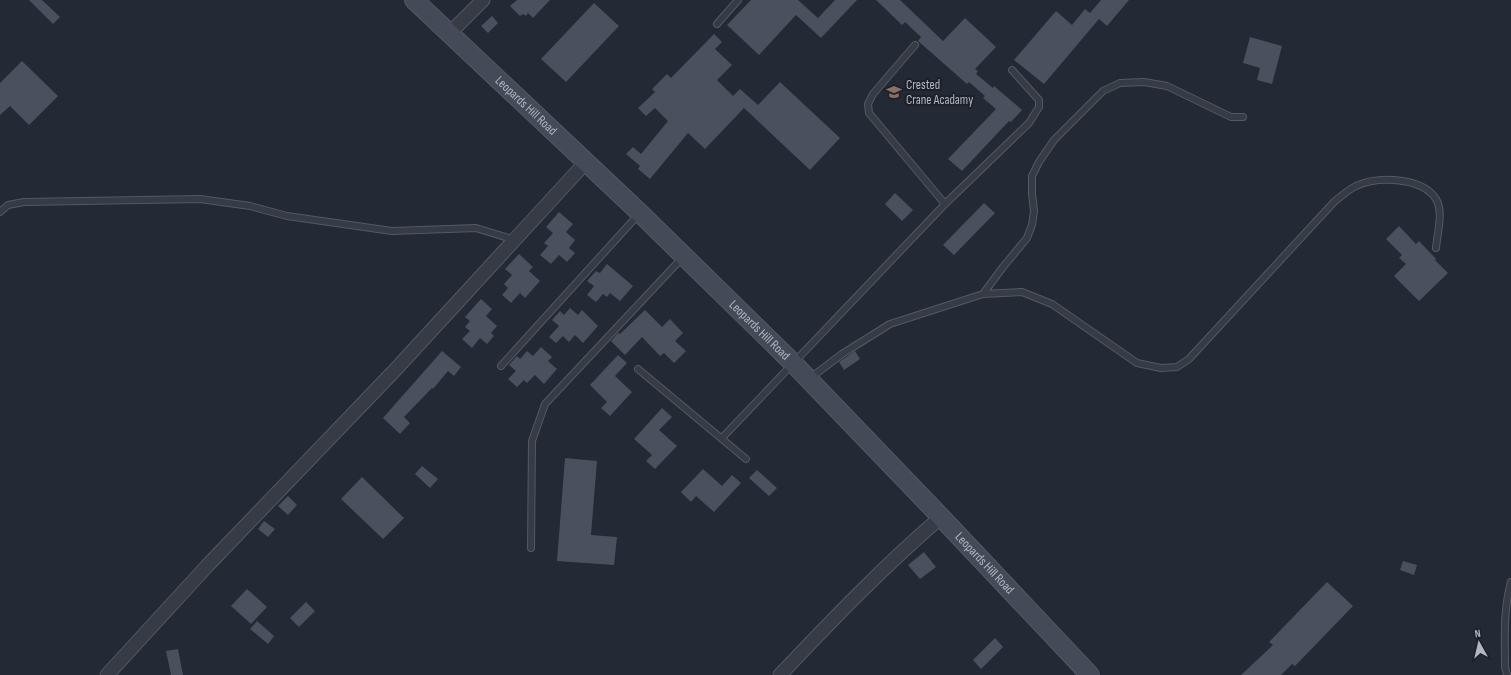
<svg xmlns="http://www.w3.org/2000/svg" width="1511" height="675" viewBox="0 0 1511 675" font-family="'Sofia Sans Condensed',sans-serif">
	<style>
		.building { fill: #4a505e }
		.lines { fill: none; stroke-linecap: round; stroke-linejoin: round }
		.lane-casing { stroke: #545963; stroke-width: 8 }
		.street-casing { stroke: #545963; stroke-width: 15 }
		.secondary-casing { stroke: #545963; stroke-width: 20 }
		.lane { stroke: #363b46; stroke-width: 6 }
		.street { stroke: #363b46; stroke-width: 13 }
		.secondary { stroke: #454a58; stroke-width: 18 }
		.labels { text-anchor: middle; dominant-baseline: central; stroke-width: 4; stroke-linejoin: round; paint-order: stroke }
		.poi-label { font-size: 13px; fill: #b1b6c2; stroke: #1c202a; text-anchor: start }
		.street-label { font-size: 13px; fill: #b1b6c2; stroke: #1c202a }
	</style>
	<rect width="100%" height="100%" fill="#232935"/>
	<path class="building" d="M29 0H42L60 17 53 24Z
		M517 0H550L533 18 528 13 526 16 523 14 520 16 510 6Z
		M751 0H798L818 18 835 0H857L821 38 796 15 759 55 727 25Z
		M876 0H900L943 41 965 18 996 47 975 69 978 71 976 74 993 88 994 86 1022 110 1011 122 1009 121 962 171 948 159 996 109 983 98 985 96 969 82 967 84 918 41 921 37 905 22 902 25Z
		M1101 0H1129L1107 26 1099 19 1044 84 1014 60 1056 11 1072 25 1085 9 1090 13Z
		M594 3 619 26 566 82 541 59Z
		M492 16 498 23 488 33 481 26Z
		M714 34 722 42 715 49 732 65 717 80 733 96 740 89 758 105 780 82 840 138 810 170 744 108 705 149 688 133 650 179 638 169 640 166 626 154 633 147 641 154 668 121 655 108 646 116 638 108 655 92 652 89 667 74 671 78Z
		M1250 37 1282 46 1272 84 1257 80 1260 68 1243 63Z
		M22 61 58 96 29 125 10 106 0 115V83Z
		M895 193 913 210 902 221 885 204Z
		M984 203 995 213 954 255 943 245Z
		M559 212 573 224 566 232 575 240 569 248 575 253 567 262 559 255 551 264 540 255 548 246 544 243 553 233 546 227Z
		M1399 226 1416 244 1419 241 1436 259 1435 260 1448 273 1419 301 1394 276 1406 264 1399 258 1402 255 1386 239Z
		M519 254 533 267 529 271 540 281 525 298 520 293 511 303 502 295 508 288 504 284 512 275 505 269Z
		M607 264 633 286 620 301 610 293 607 297 603 294 596 302 587 295 594 286 587 281 596 271 600 273Z
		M481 299 492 309 486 316 497 326 491 333 494 336 487 344 480 338 472 348 462 339 470 331 465 327 470 321 465 317Z
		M570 308 578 315 582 310 598 326 583 343 575 335 569 342 563 336 556 343 549 337 559 326 552 320 560 311 564 315Z
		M645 310 662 327 670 319 683 333 675 341 686 351 674 363 664 353 660 356 642 337 625 355 611 341 618 333 620 334Z
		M541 347 552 357 548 361 557 369 544 384 535 375 527 383 524 380 517 387 508 379 516 371 509 365 517 356 520 359 527 351 533 356Z
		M442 351 461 367 454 376 448 371 433 389 432 388 404 417 410 423 400 434 383 418Z
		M855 351 860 359 844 370 839 362Z
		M618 355 627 363 615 376 632 392 610 416 601 408 607 402 590 385Z
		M662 408 672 417 659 430 677 446 655 469 646 461 652 455 634 439Z
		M565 458 597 461 591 535 617 537 614 565 557 561Z
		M422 466 438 479 430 488 415 474Z
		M703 469 722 486 732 475 741 483 714 512 696 496 691 502 681 492Z
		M757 470 777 488 769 496 749 478Z
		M362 477 404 518 383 539 341 499Z
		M288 496 297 505 288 515 278 506Z
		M264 521 275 529 268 537 258 529Z
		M924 552 936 567 920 579 908 565Z
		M1403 561 1417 565 1414 575 1400 570Z
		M1327 582 1353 606 1295 666 1292 664 1281 675H1241L1273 645 1269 642Z
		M247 589 267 607 251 624 231 606Z
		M306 602 315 611 299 627 290 618Z
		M257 621 274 636 268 644 250 629Z
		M995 638 1003 647 981 669 973 660Z
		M178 649 183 675H171L166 651Z"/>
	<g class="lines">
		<g class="lane-casing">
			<path id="lane" d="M717 24 738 0
				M915 45 873 94 868 104 869 113 945 204
				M0 212 8 205 24 202 200 199 250 206 287 216 392 231 476 228 515 240
				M983 294 1003 267 1027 238 1032 225 1034 211 1032 194V176L1039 162 1054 140 1103 91 1120 83 1144 82 1167 86 1231 117H1243
				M501 366 638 215
				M638 369 746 459
				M809 379 842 354 890 324 983 294 1022 292 1052 304 1137 363 1161 368 1177 367 1189 359 1334 202C1341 196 1348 190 1356 186 1378 176 1422 177 1436 199 1444 212 1437 234 1436 248
				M722 438 945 204 1029 123 1039 107V100L1012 70
				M531 548 532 441 545 404 683 257
				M1507 675 1505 667C1505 638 1503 611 1511 582"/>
		</g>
		<g class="street-casing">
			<path id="street" d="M450 33 483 0
				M107 675 207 566 396 369 586 162
				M780 675C832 620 884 566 941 517"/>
		</g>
		<g class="secondary-casing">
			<g id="secondary">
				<path id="s1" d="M414 0 640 213 793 363 941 517 1090 675"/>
			</g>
		</g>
		<use href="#lane" class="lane"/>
		<use href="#street" class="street"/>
		<use href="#secondary" class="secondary"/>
	</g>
	<defs>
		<g id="school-bare" transform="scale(1.2)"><path d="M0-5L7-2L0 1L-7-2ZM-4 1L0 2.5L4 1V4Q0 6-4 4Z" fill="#8d6e63" stroke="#1c202a" stroke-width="2.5" paint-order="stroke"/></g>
	</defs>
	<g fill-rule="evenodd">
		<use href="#school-bare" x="894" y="92"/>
	</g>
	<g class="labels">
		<g class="poi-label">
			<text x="906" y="85">Crested<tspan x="906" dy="15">Crane Acadamy</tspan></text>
		</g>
		<g class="street-label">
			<text stroke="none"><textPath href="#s1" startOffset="154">Leopards Hill Road</textPath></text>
			<text stroke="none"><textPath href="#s1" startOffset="478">Leopards Hill Road</textPath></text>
			<text stroke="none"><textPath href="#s1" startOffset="802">Leopards Hill Road</textPath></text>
		</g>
	</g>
	<g transform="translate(1479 643) rotate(352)" stroke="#1c202a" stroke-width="3" paint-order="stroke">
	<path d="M0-3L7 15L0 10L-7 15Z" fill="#b1b6c2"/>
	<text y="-6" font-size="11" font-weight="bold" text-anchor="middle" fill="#b1b6c2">N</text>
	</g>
</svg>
